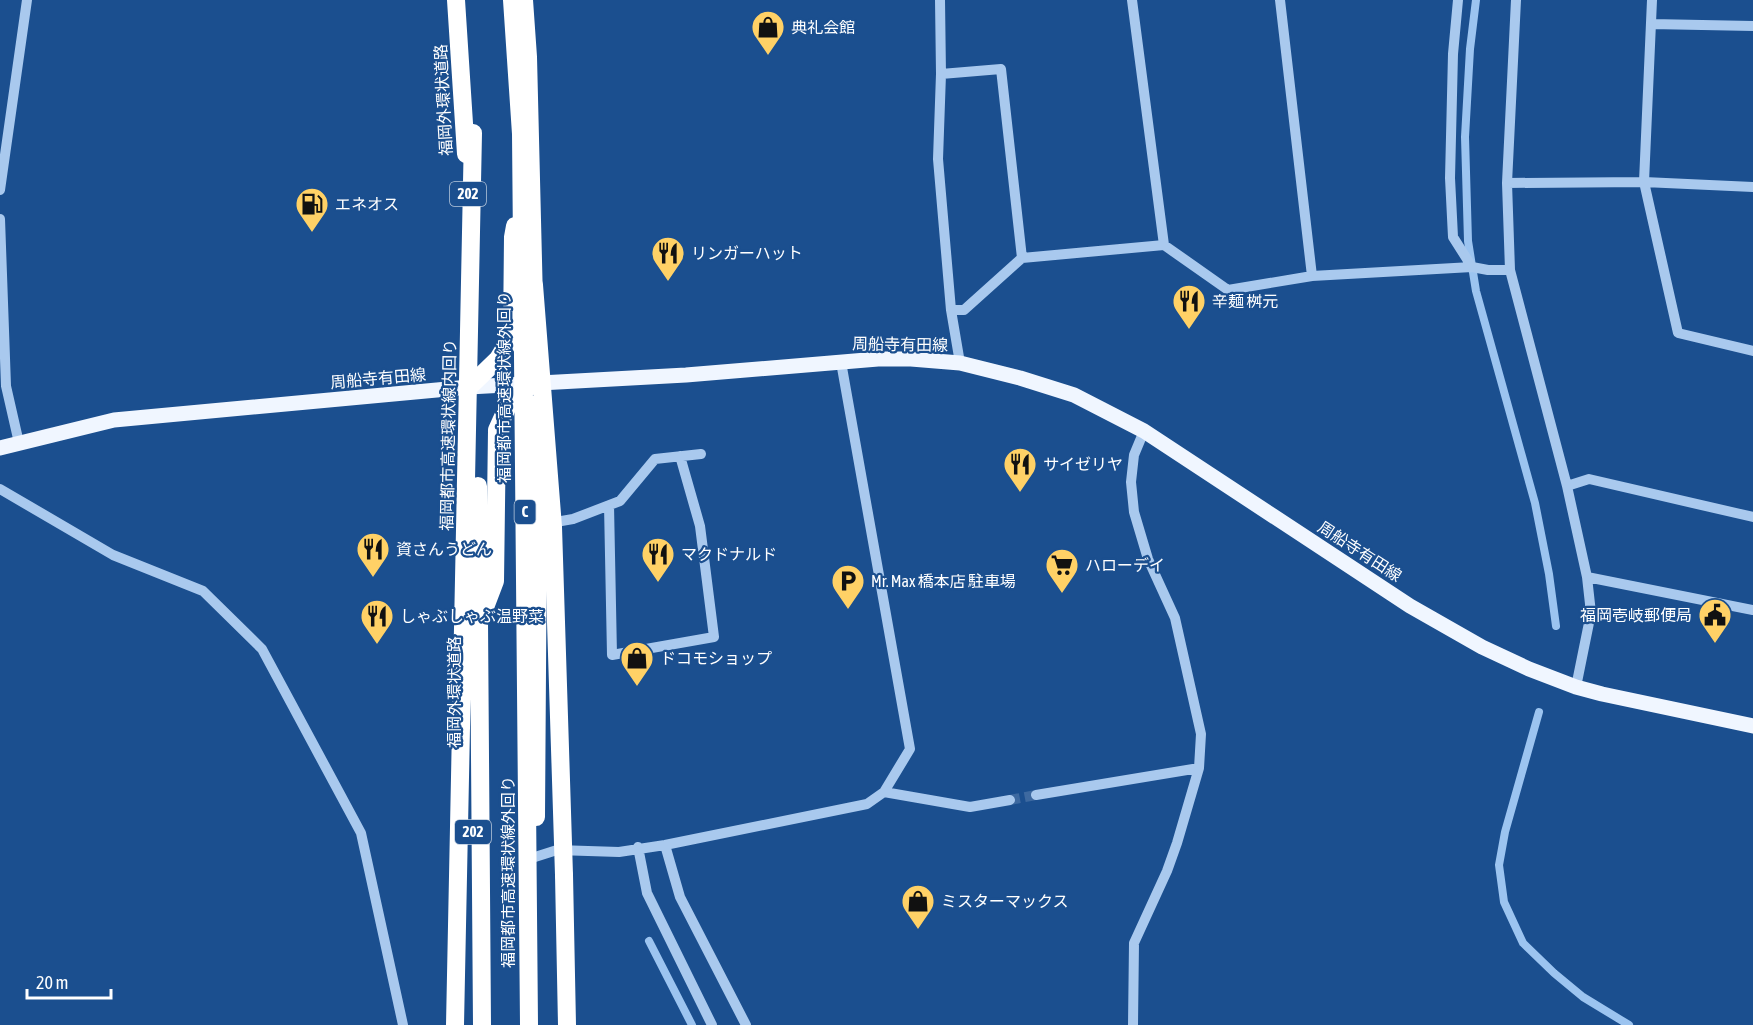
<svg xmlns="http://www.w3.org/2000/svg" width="1753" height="1025" font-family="'Asap Condensed','Noto Sans JP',sans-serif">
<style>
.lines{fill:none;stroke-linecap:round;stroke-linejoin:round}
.stream{stroke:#9cc4f0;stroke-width:8}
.minor-tunnel{stroke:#3d69a0;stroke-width:10;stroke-dasharray:10 5;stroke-linecap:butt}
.minor{stroke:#a9c9ee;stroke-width:10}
.major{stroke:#f0f6ff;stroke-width:15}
.highway{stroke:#fff;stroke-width:18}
.highway-bridge{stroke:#fff;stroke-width:18}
.labels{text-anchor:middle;stroke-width:4.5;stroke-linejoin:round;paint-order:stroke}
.shield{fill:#1b4f8f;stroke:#bbcadd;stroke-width:1.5}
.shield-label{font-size:15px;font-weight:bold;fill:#fff}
.poi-label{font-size:16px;fill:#fff;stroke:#1b4f8f;text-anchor:start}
.street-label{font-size:16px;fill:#fff;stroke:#1b4f8f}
</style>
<rect width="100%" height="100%" fill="#1b4f8f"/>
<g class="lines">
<path class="stream" d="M 1476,0 L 1470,49 L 1465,137 L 1468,241 L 1476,291 L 1535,503 L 1549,574 L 1556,626
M 1539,712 L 1505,832 L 1499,865 L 1504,902 L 1523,943 L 1554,973 L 1583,997 L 1629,1025
M 649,941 L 692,1025"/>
<path class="minor-tunnel" d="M 1010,800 L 1036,795"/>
<path class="minor" d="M 940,0 L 941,74 L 938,159 L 951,310 L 960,363
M 1132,0 L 1164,245
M 1280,0 L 1312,276
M 1458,0 L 1453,54 L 1450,178 L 1453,237 L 1472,267
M 1516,0 L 1507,183 L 1510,270 L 1567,486 L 1587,577 L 1591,613 L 1576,687
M 1652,0 L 1644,182 L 1678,333 L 1753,351
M 1651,24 L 1753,26
M 941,74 L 1001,69 L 1022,258
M 1507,183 L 1644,182 L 1753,187
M 0,190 L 27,0
M 0,219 L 6,386 L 19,443
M 951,310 L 964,310 L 1022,258 L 1164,245 L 1228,290 L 1312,276 L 1472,267 L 1488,270 L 1510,270
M 1567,486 L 1589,479 L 1753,517
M 0,489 L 113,555 L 203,591 L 262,649 L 361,833 L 403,1025
M 609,505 L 612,655 L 714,637 L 700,526 L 680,456
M 550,523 L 573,519 L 620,501 L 655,459 L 701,454
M 1587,577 L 1753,610
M 884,792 L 970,807 L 1010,800
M 1036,795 L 1199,768
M 665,845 L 680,897 L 746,1025
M 638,847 L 647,893 L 712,1025
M 535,857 L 557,850 L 619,852 L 665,845 L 867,804 L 884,792 L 910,749 L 841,362
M 1133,1025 L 1134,943 L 1167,871 L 1177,843 L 1199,768 L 1201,734 L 1175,618 L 1148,559 L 1134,512 L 1131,482 L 1134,455 L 1144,431"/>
<path class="major" d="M 0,448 L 114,420 L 469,387 L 686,375 L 878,359 L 911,359 L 960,363 L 1020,378 L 1074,395 L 1144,431 L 1410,606 L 1482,647 L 1529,669 L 1576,687 L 1602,694 L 1753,726"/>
<path class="highway" d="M 456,0 L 466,154
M 524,0 L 528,57 L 534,301
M 469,387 L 498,359 L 512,336 L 513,237 L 515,226
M 479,623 L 495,581 L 497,430 L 511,399 L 534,384
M 536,817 L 538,525 L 536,404
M 564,875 L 567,1025"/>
<path class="highway-bridge" d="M 512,0 L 521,134 L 529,1025
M 534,285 L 553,527 L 564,875
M 478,486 L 482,1025
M 455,1025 L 473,133"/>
</g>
<defs>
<symbol id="shop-pin" viewBox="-11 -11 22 30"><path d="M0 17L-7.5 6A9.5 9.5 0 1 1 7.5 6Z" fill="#ffd166" stroke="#1b4f8f"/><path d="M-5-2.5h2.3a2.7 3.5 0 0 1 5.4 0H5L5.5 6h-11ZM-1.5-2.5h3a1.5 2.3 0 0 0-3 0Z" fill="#111"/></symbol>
<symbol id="fuel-pin" viewBox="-11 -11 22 30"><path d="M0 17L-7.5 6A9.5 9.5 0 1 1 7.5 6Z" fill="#ffd166" stroke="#1b4f8f"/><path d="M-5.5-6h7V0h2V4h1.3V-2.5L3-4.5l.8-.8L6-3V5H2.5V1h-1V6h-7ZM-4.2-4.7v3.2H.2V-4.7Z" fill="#111"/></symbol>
<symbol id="restaurant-pin" viewBox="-11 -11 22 30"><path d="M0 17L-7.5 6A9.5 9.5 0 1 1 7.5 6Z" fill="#ffd166" stroke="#1b4f8f"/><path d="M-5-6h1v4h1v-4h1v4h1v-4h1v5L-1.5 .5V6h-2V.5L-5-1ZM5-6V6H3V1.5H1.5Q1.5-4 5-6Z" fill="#111"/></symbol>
<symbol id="supermarket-pin" viewBox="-11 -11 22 30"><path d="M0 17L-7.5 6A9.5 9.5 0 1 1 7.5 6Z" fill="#ffd166" stroke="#1b4f8f"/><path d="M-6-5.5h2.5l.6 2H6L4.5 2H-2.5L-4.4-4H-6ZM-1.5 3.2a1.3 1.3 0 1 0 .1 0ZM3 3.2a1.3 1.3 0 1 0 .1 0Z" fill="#111"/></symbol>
<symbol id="parking-pin" viewBox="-11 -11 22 30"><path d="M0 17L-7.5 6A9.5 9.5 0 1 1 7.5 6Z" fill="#ffd166" stroke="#1b4f8f"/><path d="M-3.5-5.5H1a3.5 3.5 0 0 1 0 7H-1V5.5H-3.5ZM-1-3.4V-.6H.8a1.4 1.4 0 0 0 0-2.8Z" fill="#111"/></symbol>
<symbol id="civic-pin" viewBox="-11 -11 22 30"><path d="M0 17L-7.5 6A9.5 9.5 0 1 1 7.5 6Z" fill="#ffd166" stroke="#1b4f8f"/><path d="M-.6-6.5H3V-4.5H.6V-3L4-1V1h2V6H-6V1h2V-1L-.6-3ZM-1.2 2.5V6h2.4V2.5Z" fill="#111"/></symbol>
</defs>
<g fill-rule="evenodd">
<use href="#shop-pin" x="749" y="8" width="38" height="52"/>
<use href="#fuel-pin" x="293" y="185" width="38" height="52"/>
<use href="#restaurant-pin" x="649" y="234" width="38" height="52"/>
<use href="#restaurant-pin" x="1170" y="282" width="38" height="52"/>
<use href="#restaurant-pin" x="1001" y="445" width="38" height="52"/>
<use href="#restaurant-pin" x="354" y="530" width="38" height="52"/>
<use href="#restaurant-pin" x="639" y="535" width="38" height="52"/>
<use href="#supermarket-pin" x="1043" y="546" width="38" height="52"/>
<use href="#parking-pin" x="829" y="562" width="38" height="52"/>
<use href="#civic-pin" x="1696" y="596" width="38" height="52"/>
<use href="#restaurant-pin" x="358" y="597" width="38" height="52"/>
<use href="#shop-pin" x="618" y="639" width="38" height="52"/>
<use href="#shop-pin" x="899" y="882" width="38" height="52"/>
</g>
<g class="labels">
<g class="shield">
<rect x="450" y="182" width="36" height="24" rx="4.5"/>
<rect x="514.5" y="500" width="21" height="24" rx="4.5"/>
<rect x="455" y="820" width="36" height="24" rx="4.5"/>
</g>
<g class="shield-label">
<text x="468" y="199">202</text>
<text x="525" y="517">C</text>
<text x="473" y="837">202</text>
</g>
<g class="poi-label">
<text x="791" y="33">典礼会館</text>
<text x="335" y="210">エネオス</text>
<text x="691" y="259">リンガーハット</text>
<text x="1212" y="307">辛麺 桝元</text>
<text x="1043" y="470">サイゼリヤ</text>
<text x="396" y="555">資さんうどん</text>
<text x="681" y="560">マクドナルド</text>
<text x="1085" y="571">ハローデイ</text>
<text x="871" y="587">Mr. Max 橋本店 駐車場</text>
<text x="1692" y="621" text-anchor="end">福岡壱岐郵便局</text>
<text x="400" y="622">しゃぶしゃぶ温野菜</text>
<text x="660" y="664">ドコモショップ</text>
<text x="941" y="907">ミスターマックス</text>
</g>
<g class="street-label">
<text transform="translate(443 100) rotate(-93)" y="6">福岡外環状道路</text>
<text transform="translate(900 344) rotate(1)" y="6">周船寺有田線</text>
<text transform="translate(378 378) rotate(-5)" y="6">周船寺有田線</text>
<text transform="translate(504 387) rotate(-90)" y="6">福岡都市高速環状線外回り</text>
<text transform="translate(448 435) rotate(-89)" y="6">福岡都市高速環状線内回り</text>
<text transform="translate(1360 551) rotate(33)" y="6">周船寺有田線</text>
<text transform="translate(454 692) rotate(-90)" y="6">福岡外環状道路</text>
<text transform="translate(508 872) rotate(-90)" y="6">福岡都市高速環状線外回り</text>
</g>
</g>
<path d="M27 989v9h84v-9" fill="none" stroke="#ffffff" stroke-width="3"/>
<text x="36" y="989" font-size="18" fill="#ffffff" stroke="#1b4f8f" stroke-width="4.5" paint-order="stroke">20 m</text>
</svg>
